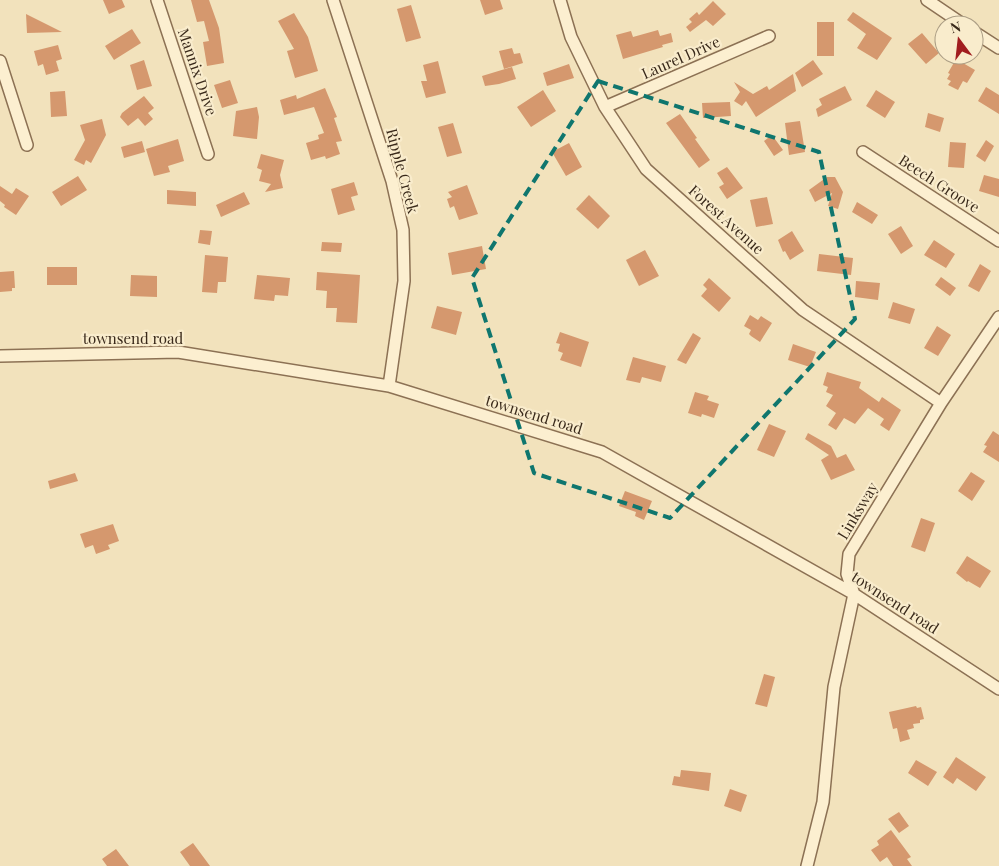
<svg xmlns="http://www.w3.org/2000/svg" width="999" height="866" font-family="'Playfair Display',serif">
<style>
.building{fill:#d5986e}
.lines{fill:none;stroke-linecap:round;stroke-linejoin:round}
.minor-casing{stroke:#8c7154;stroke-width:14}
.minor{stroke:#fcefd0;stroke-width:11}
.marked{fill:none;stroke:#0f766e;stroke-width:4;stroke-dasharray:10 6;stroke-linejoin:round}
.labels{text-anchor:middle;stroke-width:4.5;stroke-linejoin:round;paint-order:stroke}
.street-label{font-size:15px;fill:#39291a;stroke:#f9eccc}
</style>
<rect width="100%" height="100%" fill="#f2e2bc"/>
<path class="building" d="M 103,0 L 122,0 L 125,7 L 109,14 Z
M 191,0 L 209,0 L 219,28 L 224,63 L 207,66 L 203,42 L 209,41 L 204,21 L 197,22 Z
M 480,0 L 500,0 L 503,9 L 485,15 Z
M 713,1 L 726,14 L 713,26 L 706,20 L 690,32 L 686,27 L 692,22 L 689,19 L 697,12 L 699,15 Z
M 411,5 L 421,38 L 406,42 L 397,9 Z
M 853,12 L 892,38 L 877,60 L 857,48 L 866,34 L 847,20 Z
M 294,13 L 308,37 L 318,71 L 295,78 L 287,51 L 294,49 L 278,21 Z
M 26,14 L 62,32 L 27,33 Z
M 817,22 L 834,22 L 834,56 L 817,56 Z
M 132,29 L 141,43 L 114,60 L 105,46 Z
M 658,30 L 660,36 L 671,33 L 673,42 L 662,45 L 663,47 L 623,59 L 616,35 L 631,31 L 633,37 Z
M 922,33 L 939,53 L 926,64 L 908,44 Z
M 58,45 L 62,59 L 56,61 L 59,71 L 46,75 L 43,64 L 38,66 L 34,51 Z
M 512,48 L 514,54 L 520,53 L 523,63 L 504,69 L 499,51 Z
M 956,59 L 975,70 L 967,83 L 963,81 L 958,90 L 948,85 L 951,81 L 947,79 L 950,74 L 948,73 Z
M 144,60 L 152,86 L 137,90 L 130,65 Z
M 813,60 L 823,74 L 802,87 L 795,73 Z
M 438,61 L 446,93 L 426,98 L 421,81 L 427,81 L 423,65 Z
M 569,64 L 574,78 L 547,86 L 543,73 Z
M 512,67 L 516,79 L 499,84 L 485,86 L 482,76 Z
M 793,74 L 796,91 L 756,117 L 746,101 L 742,106 L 734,101 L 740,92 L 734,82 L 753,94 L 767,86 L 769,90 Z
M 230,80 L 238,103 L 222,108 L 214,85 Z
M 845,86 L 852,100 L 818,117 L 816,109 L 822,105 L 819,99 Z
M 986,87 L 999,95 L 999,114 L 978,101 Z
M 325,88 L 337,117 L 334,118 L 342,141 L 336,142 L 340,154 L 326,159 L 325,156 L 311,160 L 306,143 L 319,139 L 318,135 L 324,133 L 314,107 L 284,115 L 280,100 L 296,95 L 297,99 Z
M 543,90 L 556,111 L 531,127 L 517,107 Z
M 876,90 L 895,102 L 885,118 L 866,106 Z
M 65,91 L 67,116 L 51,117 L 50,92 Z
M 144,96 L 154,108 L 148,113 L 153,119 L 145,126 L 138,118 L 128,126 L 120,117 L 122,113 Z
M 730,102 L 731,116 L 703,118 L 702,103 Z
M 257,107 L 259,117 L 257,139 L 233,136 L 236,111 Z
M 928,113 L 944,118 L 940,132 L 925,127 Z
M 680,114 L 697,138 L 695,139 L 710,160 L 699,168 L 666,123 Z
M 102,119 L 106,135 L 91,163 L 86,160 L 84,165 L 74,160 L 85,140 L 80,125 Z
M 800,121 L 805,152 L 789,155 L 785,123 Z
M 453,123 L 462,153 L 447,157 L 438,127 Z
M 772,135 L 783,150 L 774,156 L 764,141 Z
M 178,139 L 184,161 L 168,166 L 170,172 L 154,176 L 146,149 Z
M 986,140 L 994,146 L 985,162 L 976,156 Z
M 142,141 L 145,152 L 124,158 L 121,147 Z
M 950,142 L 966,143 L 964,168 L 948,167 Z
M 569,143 L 582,167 L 566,176 L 552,152 Z
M 261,154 L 284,160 L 280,175 L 283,188 L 265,192 L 271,184 L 259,181 L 262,170 L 257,168 Z
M 727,167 L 743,188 L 727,199 L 719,187 L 724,184 L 717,173 Z
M 984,175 L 999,179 L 999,197 L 979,191 Z
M 78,176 L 87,190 L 61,206 L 52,192 Z
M 827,177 L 835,177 L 843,192 L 838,209 L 828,206 L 832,193 L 815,202 L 809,190 Z
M 354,182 L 358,195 L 351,197 L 355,210 L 338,215 L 331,189 Z
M 467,185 L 478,214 L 459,220 L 454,206 L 450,208 L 447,199 L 452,197 L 448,192 Z
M 0,186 L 12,194 L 16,188 L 29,196 L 16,215 L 4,207 L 5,205 L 0,201 Z
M 167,190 L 196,192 L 196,206 L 167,204 Z
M 244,192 L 250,204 L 221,217 L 216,205 Z
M 589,195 L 610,216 L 598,229 L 576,209 Z
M 767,197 L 773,224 L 756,227 L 750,200 Z
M 857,202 L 878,215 L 872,224 L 852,212 Z
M 901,226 L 913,246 L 901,254 L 888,234 Z
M 200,230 L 212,231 L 210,245 L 198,243 Z
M 792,231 L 804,251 L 790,260 L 785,251 L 783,252 L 778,240 Z
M 934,240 L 955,254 L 946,268 L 924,255 Z
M 322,242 L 342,243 L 341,252 L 321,251 Z
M 482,246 L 486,269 L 452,275 L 448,253 Z
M 645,250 L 659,276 L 639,286 L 626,260 Z
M 819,254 L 853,258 L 851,275 L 817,271 Z
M 205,255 L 228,257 L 226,282 L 218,282 L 217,293 L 202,292 Z
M 980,264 L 991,271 L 979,292 L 968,286 Z
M 47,267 L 77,267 L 77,285 L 47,285 Z
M 14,271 L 15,288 L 12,288 L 12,291 L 0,292 L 0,272 Z
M 317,272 L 360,275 L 357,323 L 336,322 L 337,308 L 326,308 L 327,291 L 316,290 Z
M 131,275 L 157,276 L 157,297 L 130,296 Z
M 257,275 L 290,278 L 288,296 L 275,295 L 274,301 L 254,299 Z
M 941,277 L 956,288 L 950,296 L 935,285 Z
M 709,278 L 731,298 L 719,312 L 701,296 L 707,289 L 703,285 Z
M 856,281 L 880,283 L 878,300 L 855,297 Z
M 893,302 L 915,309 L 910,324 L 888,318 Z
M 437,306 L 462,312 L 456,335 L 431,328 Z
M 750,315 L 758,320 L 761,316 L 772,323 L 760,342 L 751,336 L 749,334 L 751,330 L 744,326 Z
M 937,326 L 951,335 L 938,356 L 924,348 Z
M 560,332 L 589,342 L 581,367 L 560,360 L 563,353 L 558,351 L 560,344 L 556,343 Z
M 693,333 L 701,338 L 686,364 L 677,360 Z
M 793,344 L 816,352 L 810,367 L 788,360 Z
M 633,357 L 666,366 L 661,382 L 642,377 L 640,383 L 626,380 Z
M 827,372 L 861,382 L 859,388 L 879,402 L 882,397 L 901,410 L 889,431 L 880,425 L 884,419 L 868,408 L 855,424 L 844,418 L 836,430 L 828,425 L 836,413 L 826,406 L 833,395 L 826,392 L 828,387 L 823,385 Z
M 695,392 L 709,396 L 707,400 L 719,404 L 714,418 L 702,414 L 701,417 L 688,413 Z
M 769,424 L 786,431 L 774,457 L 757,450 Z
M 993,431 L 999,435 L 999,462 L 983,452 L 987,446 L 984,445 Z
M 808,433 L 831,446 L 837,458 L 846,454 L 855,470 L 831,480 L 821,460 L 829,455 L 805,439 Z
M 971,472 L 985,481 L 972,501 L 958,491 Z
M 75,473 L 78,481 L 50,489 L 48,481 Z
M 625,491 L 652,501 L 644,520 L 635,516 L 636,512 L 619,506 Z
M 921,518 L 935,523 L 925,552 L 911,547 Z
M 113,524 L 119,541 L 108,545 L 110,549 L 96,554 L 93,545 L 85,548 L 80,534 Z
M 967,556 L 991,571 L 980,588 L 968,581 L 967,582 L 956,573 Z
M 764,674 L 775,677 L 767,707 L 755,704 Z
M 916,706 L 917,708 L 921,707 L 924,719 L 920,720 L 920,723 L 913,724 L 914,728 L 907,730 L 910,739 L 900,742 L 897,728 L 893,729 L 889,712 Z
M 956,757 L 986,777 L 976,791 L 957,778 L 953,784 L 943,777 Z
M 916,760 L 937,772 L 928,786 L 908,773 Z
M 681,770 L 711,773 L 709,791 L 672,785 L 674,776 L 680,777 Z
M 730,789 L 747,795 L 741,812 L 724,806 Z
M 899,812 L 909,826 L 899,833 L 888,819 Z
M 891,830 L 911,857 L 907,859 L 912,866 L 893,866 L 887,857 L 880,862 L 871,850 L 879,845 L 877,841 Z
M 193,843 L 210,866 L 190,866 L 180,852 Z
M 116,849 L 129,866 L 107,866 L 102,859 Z"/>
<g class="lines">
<defs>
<path id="minor" d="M 157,0 L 208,154
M 333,0 L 392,181 L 403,230 L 404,281 L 389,386
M 560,0 L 571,37 L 605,107 L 646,169 L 803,310 L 941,403
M 927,0 L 964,25
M 974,32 L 999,48
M 0,61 L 27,145
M 605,107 L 769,36
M 863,152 L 999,241
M 0,356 L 178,352 L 389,386 L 602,452 L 854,594 L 999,689
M 807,866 L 823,802 L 834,687 L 854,594 L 847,574 L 849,554 L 941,403 L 999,317"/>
</defs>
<use href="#minor" class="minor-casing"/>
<use href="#minor" class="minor"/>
</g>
<path class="marked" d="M 598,81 L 819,152 L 855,319 L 670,518 L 534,473 L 472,278 Z"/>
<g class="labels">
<g class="street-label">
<text transform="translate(681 58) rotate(-24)" y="5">Laurel Drive</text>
<text transform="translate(197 72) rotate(71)" y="5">Mannix Drive</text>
<text transform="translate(402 171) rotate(75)" y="5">Ripple Creek</text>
<text transform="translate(939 184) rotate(33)" y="5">Beech Groove</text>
<text transform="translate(726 220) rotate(42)" y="5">Forest Avenue</text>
<text x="133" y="344">townsend road</text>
<text transform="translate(534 415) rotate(17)" y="5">townsend road</text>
<text transform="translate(858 511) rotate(-59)" y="5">Linksway</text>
<text transform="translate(895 603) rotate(33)" y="5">townsend road</text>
</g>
</g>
<g transform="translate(959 40) rotate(345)"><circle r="24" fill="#f9eccc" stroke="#ac9e85"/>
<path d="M0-4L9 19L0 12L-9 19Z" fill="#a11d1f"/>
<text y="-8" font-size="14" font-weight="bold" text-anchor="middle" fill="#39291a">N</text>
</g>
</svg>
